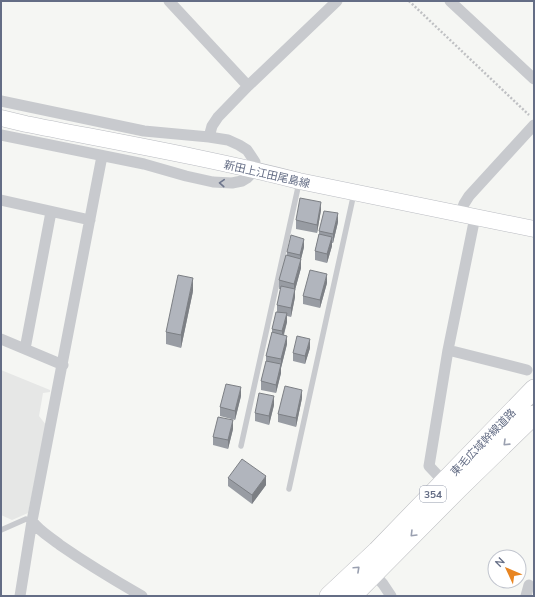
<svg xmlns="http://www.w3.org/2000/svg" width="535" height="597" font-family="Mulish,'Noto Sans JP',sans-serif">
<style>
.built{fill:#e6e7e6}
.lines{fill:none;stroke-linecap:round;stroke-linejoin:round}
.secondary-casing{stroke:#babcc2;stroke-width:17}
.trunk-casing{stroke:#babbbf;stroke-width:20}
.path{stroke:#bfc0c3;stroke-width:2.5;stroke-dasharray:2 2;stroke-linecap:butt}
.service{stroke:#c8cace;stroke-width:5.5}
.minor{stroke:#c8cace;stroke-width:11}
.secondary{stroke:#fff;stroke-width:16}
.trunk{stroke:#fff;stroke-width:19}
.wall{fill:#989ca3}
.shaded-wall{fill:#7c7f84}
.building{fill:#b1b5bd;stroke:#7c7f84}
.oneway{stroke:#6e768c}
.oneway2{stroke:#9aa0b0}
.labels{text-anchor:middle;stroke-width:4;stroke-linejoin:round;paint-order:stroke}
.shield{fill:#fff;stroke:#9299aa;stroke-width:1}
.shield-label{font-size:10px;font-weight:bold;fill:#646d85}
.street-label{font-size:11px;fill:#646d85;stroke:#fff}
</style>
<rect width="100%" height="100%" fill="#f5f6f3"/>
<path class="built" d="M 1,370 L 50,390 L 50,392 L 43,393 L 39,416 L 46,425 L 28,513 L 12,520 L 1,515 Z"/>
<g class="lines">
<defs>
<path id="secondary" d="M 1,118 L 26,124 C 117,142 209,158 299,181 L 534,229"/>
<path id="trunk" d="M 329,596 L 377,551 L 534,389
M 352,596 L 458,489 L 534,415"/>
</defs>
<use href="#secondary" class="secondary-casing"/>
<use href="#trunk" class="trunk-casing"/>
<path class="path" d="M 409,1 L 529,115"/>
<path class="service" d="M 241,446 L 299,183
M 289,489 L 354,193
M 1,530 L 26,519 L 32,521"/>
<path class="minor" d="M 169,1 L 248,86
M 450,1 L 534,79
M 1,101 L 144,131 L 209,137 L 228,140 L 239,145 L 247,150 L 255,162 L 255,170 L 247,178 L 242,181 L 232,183 L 213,182 L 186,176 L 144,164 L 1,135
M 209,137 L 212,126 L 218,117 L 248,86 L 337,1
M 1,200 L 90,220
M 460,214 L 464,204 L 469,196 L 534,125
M 1,339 L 63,365
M 25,349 L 51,212
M 448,350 L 527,370
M 444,482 L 429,466 L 430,460 L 448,350 L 475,217
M 32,521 C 39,531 50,537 60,545 C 86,563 114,580 142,596
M 374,574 L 383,584 L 391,596
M 20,596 L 32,521 L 102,156
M 526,596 L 529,585"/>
<use href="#secondary" class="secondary"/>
<use href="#trunk" class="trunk"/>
</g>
<path class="wall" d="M 321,210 L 317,233 L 296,229 L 296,220 Z
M 338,222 L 333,243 L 332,243 L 332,246 L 327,263 L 315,260 L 315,251 L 319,234 L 319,231 Z
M 304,247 L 301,259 L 301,268 L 295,290 L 295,297 L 291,317 L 287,316 L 287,322 L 284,335 L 287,344 L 281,368 L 281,373 L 276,393 L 261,390 L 261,381 L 266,363 L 266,356 L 272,332 L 272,329 L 277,312 L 277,305 L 281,289 L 279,289 L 279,280 L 287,255 L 287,252 Z
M 327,283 L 320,308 L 303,304 L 303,296 Z
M 193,291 L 181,348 L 166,344 L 166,332 Z
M 310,348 L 305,364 L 293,361 L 293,353 Z
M 241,396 L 235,420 L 220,416 L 220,407 Z
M 302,398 L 296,427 L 278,422 L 278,414 Z
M 274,405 L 269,425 L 255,421 L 255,413 Z
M 233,429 L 228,449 L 213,445 L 213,437 Z
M 228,478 L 266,485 L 252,504 L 228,486 Z"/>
<path class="shaded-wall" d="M 321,202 L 321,210 L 317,233 L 317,225 Z
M 338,213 L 338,222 L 333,243 L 333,234 Z
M 332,237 L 332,246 L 327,263 L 327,254 Z
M 304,239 L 304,247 L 300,263 L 301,259 L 301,268 L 295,290 L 295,297 L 291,317 L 291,308 L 294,293 L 294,284 L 300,264 L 300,255 Z
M 327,274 L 327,283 L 320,308 L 320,300 Z
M 193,278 L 193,291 L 181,348 L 181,335 Z
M 287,313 L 287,322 L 282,340 L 282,331 Z
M 287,336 L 287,344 L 281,368 L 281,359 Z
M 310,339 L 310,348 L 305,364 L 305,356 Z
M 281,364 L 281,373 L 276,393 L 276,385 Z
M 241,387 L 241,396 L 235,420 L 235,411 Z
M 302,390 L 302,398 L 296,427 L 296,418 Z
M 274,396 L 274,405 L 269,425 L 269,416 Z
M 233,420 L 233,429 L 228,449 L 228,440 Z
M 266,476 L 266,485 L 252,504 L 252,495 Z"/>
<path class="building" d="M 300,198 L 321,202 L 317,225 L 296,220 Z
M 324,211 L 338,213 L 333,234 L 319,231 Z
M 319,234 L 332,237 L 327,254 L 315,251 Z
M 291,235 L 304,239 L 300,255 L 287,252 Z
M 286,255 L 301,259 L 294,284 L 279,280 Z
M 310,270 L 327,274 L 320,300 L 303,296 Z
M 178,275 L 193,278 L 181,335 L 166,332 Z
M 281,286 L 295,289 L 291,308 L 277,305 Z
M 276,312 L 287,313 L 282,331 L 272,329 Z
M 272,332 L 287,336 L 281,359 L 266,356 Z
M 297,336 L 310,339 L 305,356 L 293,353 Z
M 266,361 L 281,364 L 276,385 L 261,381 Z
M 226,384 L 241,387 L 235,411 L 220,407 Z
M 285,386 L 302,390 L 296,418 L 278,414 Z
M 259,393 L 274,396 L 269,416 L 255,413 Z
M 218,417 L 233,420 L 228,440 L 213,437 Z
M 242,459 L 266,476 L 252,495 L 228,478 Z"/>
<defs><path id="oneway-chevron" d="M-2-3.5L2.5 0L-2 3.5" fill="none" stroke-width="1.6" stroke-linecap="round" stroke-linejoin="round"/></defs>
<use class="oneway" href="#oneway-chevron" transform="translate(222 183) rotate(-176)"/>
<g class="oneway2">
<use href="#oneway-chevron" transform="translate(506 443) rotate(136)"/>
<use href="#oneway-chevron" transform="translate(413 534) rotate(135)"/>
<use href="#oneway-chevron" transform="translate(357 569) rotate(-43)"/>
</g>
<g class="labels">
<rect class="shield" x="420" y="486" width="26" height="16" rx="3"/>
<g class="shield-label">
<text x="433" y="498">354</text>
</g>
<g class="street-label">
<text transform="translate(267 174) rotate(13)" y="4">新田上江田尾島線</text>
<text transform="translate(483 442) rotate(-46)" y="4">東毛広域幹線道路</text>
</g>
</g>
<rect width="535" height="597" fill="none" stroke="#646d85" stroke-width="4"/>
<g transform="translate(507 569) rotate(314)"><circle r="19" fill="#ffffff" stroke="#c1c5ce"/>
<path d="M0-3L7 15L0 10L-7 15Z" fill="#e88521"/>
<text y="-6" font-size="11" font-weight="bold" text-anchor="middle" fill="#646d85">N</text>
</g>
</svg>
